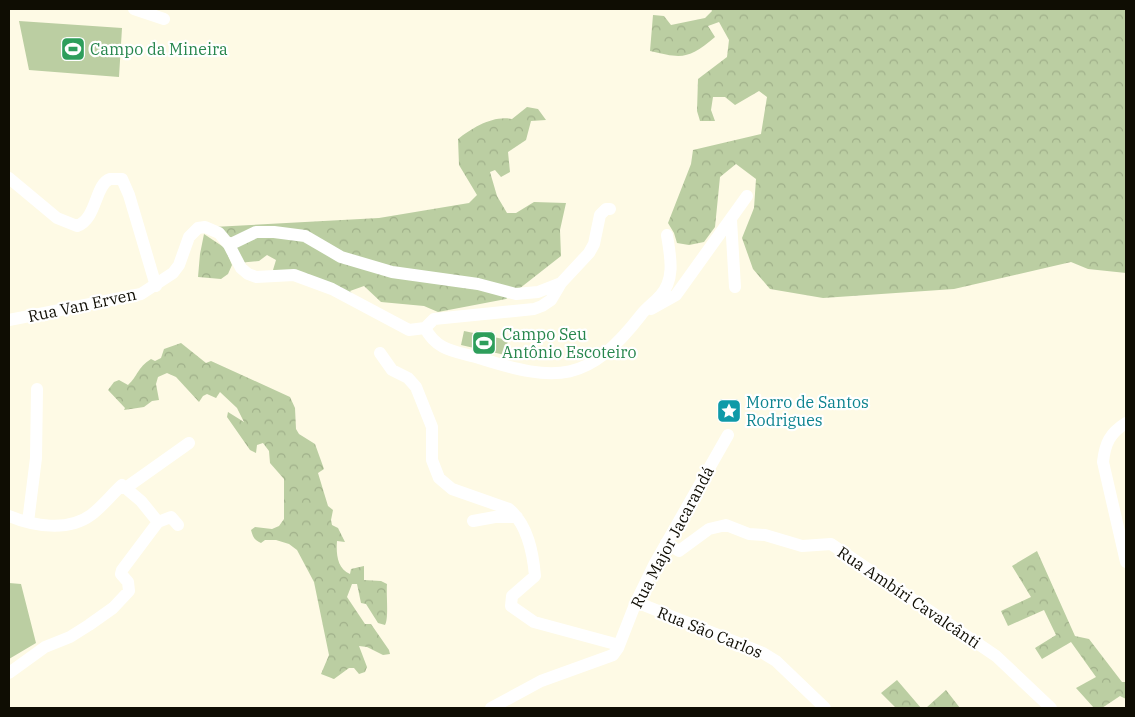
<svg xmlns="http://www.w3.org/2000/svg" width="1135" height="717" font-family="'IBM Plex Serif',serif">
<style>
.grass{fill:#bbcea2}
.forest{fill:url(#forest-crowns)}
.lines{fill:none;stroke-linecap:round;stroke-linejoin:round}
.street{stroke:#fff;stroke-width:12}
.labels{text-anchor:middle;stroke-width:4.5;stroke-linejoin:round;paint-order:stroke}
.leisure-label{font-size:16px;fill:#27864d;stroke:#fff;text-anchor:start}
.street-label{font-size:16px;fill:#0f0d03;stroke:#fff}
.culture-label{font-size:16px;fill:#0d838f;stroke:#fff;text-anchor:start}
</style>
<defs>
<pattern id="forest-crowns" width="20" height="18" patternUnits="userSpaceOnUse" patternTransform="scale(1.25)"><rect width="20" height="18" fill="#bbcea2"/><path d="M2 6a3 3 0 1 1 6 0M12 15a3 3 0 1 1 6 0" fill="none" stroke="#a0b08a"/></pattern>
</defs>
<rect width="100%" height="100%" fill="#fefae5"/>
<path class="grass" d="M 19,21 L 122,28 L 119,77 L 29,70 Z
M 464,331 L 508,340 L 505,355 L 461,345 Z
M 9,583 L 21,584 L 36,643 L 9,659 Z"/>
<path class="forest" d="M 711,9 L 1126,9 L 1126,273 L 1088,269 L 1071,262 L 954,289 L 823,298 L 770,289 L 753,269 L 742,238 L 754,208 L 756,179 L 736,164 L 720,177 L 715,227 L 704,242 L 689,245 L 677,243 L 674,233 L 668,223 L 691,164 L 693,150 L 761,134 L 767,97 L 759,91 L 735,105 L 725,97 L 713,97 L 711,110 L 715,121 L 700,121 L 697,111 L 698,79 L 727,57 L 729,40 L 719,22 L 708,26 L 715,37 C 689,59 683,59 650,51 L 653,15 L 664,16 L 671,25 L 705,18 L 712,11 Z
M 527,107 L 538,109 L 546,120 L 531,121 L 526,140 L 508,152 L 510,172 L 501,177 L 495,170 L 490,172 L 497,196 L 507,213 L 516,213 L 534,202 L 566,203 L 560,230 L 561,256 L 506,299 L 438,312 L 424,306 L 381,302 L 364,286 L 350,291 L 357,300 L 273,270 L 276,260 L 267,255 L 259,261 L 238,263 L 213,227 L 379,218 L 469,203 L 477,195 L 459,165 L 458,139 C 472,128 493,115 512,119 Z
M 204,234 L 225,248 L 232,265 L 228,274 L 221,279 L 198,277 L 200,254 Z
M 181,343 L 206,363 L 211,361 L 290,397 L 295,408 L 296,429 L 299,434 L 315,444 L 324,469 L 318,473 L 328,506 L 333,510 L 331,520 L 332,525 L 338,528 L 345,542 L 337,541 C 336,553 337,569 350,574 L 351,569 L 364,566 L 364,580 L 381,581 L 387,584 C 386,595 389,618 385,625 L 378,623 L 366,604 L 361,603 L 357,584 L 352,584 L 347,597 L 365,624 L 371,624 L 389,650 L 390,654 L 383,655 L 367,647 L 359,646 L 367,667 L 365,672 L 359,674 L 354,668 L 349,668 L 334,679 L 321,674 L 329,655 L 314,582 L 297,550 L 289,544 L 276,540 L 265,540 L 261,543 C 254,540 253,537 251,530 L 255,527 L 272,529 L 279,526 L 284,519 L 284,479 L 270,463 L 269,451 L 263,443 L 257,445 L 256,453 L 250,450 L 227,417 L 228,412 L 244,422 L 237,408 L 220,392 L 216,398 L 207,394 L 203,396 L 199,402 L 176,377 L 167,373 L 158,377 L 156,384 L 159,400 L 152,401 L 144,407 L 124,410 L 125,408 L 108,390 L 114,382 L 119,380 L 128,385 C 138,376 137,368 151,359 L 155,361 L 161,358 L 164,349 Z
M 1037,551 L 1075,636 L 1089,639 L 1122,682 L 1126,682 L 1126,699 L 1120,696 L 1102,708 L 1094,708 L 1076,688 L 1096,677 L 1071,642 L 1042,659 L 1035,648 L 1056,635 L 1044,610 L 1008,626 L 1001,611 L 1031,597 L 1012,566 Z
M 897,680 L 921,708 L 896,708 L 881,693 Z
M 946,690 L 960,708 L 926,708 Z"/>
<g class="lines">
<path class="street" d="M 134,9 L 164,19
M 9,178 L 57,218 L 77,226 C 97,219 95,184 110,179 C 113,179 119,179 122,179 L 129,195 L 156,286
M 731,220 L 735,287
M 229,245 L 256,232 L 274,232 L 305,236 L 341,257 L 392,272 L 478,284 L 516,294 L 538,292 L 561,283
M 651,309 L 676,295 L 747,196
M 9,320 L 141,294 L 173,273 L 179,265 L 189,237 L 198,228 L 205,227 L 219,233 L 229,245 L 241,268 L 248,274 L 256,277 L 294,275 L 332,289 L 409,330 L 425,328 L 434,319 L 534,309 L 542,306 L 551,300 L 561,283 L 589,253 L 594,244 L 600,215 L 606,209 L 610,209
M 425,328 C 437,351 455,351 479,358 C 558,383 588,383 641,315 C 646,308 654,303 660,296 C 676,279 670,255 667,235
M 380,353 L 392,370 L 408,378 L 416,387 L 432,427 L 432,460 L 439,478 L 452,489 L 509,509 C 528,525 533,553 535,576 L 512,596 L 511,606 L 534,622 L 619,645
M 1126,423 C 1110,433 1105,443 1103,462 L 1126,562
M 127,487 L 189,443
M 9,516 C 33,526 68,532 91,515 C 102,507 112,494 122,485 L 141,501 L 158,522 L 122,570 L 121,574 L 128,582 L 129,591 L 113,608 L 89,625 L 70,637 L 45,647 L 9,673
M 473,521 L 495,517 L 517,517
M 28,522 L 36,458 L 37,389
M 158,522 L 171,517 L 178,525
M 666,543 L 679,551 L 709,529 L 726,525 L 749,534 L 765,535 L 802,546 L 831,544 L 996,656 L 1051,708
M 636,602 L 763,653 L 776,661 L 825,708
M 491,708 L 541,681 L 613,655 L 618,648 L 636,602 L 654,565 L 728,435"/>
</g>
<defs>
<symbol id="stadium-square" viewBox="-11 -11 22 22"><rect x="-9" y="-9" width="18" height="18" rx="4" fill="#2e9e5b" stroke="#fff"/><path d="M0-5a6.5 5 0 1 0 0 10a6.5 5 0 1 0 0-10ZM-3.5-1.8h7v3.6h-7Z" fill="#fff"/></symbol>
<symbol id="sight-square" viewBox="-11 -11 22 22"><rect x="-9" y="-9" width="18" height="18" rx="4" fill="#0f9aa8" stroke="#fff"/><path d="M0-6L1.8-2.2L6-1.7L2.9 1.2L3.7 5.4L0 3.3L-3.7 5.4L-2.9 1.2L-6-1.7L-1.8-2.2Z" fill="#fff"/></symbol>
</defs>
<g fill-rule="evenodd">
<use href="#stadium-square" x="59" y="35" width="28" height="28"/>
<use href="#stadium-square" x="470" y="329" width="28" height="28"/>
<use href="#sight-square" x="715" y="397" width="28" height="28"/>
</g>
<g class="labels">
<g class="leisure-label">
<text x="90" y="55">Campo da Mineira</text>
<text x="502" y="340">Campo Seu<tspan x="502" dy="18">Antônio Escoteiro</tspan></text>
</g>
<g class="street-label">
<text transform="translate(82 305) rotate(-12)" y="6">Rua Van Erven</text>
<text transform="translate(672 537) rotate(-62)" y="6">Rua Major Jacarandá</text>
<text transform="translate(909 597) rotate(34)" y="6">Rua Ambíri Cavalcânti</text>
<text transform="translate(710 632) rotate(22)" y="6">Rua São Carlos</text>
</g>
<g class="culture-label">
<text x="746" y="408">Morro de Santos<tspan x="746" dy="18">Rodrigues</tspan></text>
</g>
</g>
<rect width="1135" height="717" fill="none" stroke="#0f0d03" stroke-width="20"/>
</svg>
